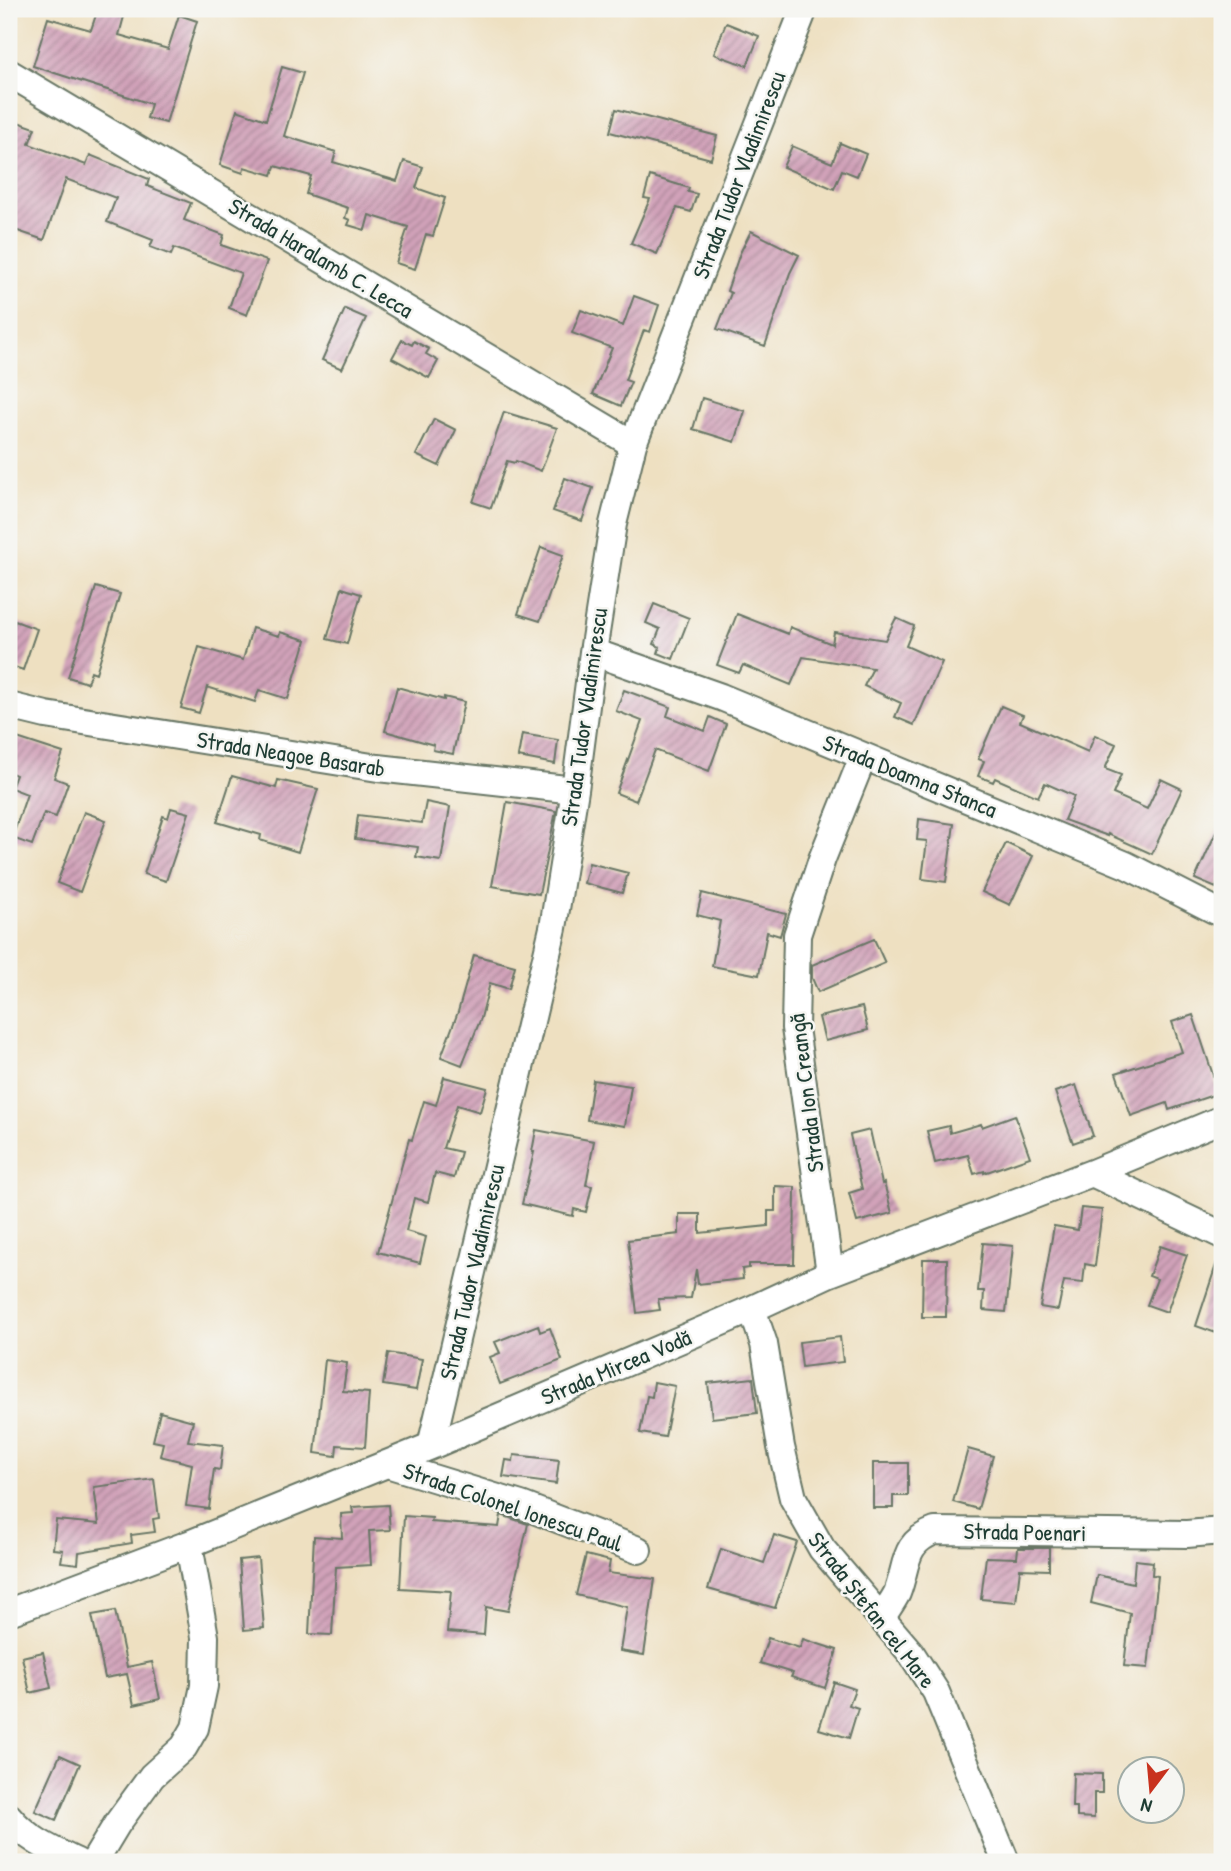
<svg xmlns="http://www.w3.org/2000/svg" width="1231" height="1871" font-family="'Patrick Hand',sans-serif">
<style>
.building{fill:url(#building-hatch)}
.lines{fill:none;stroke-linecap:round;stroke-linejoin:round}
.minor-casing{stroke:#677665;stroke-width:30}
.minor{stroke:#fff;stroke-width:26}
.labels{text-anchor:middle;stroke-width:5;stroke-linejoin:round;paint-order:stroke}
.street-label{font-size:23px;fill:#1f3d34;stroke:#f6f6f2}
</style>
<defs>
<pattern id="building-hatch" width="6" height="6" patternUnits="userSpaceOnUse" patternTransform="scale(1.75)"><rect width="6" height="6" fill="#d1a2b9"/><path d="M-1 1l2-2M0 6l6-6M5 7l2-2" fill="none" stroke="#a98597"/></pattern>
</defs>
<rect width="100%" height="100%" fill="#f6f6f2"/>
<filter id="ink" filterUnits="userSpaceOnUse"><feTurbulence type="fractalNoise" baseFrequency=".0143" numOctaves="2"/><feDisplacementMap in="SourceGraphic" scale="14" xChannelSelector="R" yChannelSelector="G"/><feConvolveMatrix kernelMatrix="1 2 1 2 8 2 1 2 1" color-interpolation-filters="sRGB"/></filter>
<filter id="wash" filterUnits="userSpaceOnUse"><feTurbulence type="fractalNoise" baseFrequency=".00686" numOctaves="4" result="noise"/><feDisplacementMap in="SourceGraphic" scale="28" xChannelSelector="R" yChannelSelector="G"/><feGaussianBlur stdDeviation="1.57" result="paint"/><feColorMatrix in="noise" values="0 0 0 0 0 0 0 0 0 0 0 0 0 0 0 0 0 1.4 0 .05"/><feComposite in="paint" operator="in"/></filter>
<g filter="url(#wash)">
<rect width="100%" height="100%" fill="#eee0c1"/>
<g id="blocks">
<path class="building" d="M 98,9 L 126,9 L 119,35 L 168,49 L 179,15 L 197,21 L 166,123 L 147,118 L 151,104 L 33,66 L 48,18 L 91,30 Z
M 726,23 L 759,36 L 747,66 L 714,54 Z
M 282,67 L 303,73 L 284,136 L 336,152 L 333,162 L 397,181 L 404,161 L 423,167 L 416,188 L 445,198 L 433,236 L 426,234 L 415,269 L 396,263 L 408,227 L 369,215 L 365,230 L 348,225 L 350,220 L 345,218 L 348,208 L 306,194 L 311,176 L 275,166 L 272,175 L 244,167 L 243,173 L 220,165 L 237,110 L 266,120 Z
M 616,109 L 717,136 L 711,159 L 610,132 Z
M 9,119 L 35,128 L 29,144 L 86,165 L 90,155 L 149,179 L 147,186 L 191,203 L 184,220 L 224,235 L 221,245 L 267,261 L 247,315 L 229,308 L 241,273 L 174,248 L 171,255 L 150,247 L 153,240 L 107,222 L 116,198 L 66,179 L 44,240 L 9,228 L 9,215 L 14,199 L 9,197 Z
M 840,143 L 866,154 L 857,176 L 842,170 L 834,189 L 783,167 L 792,146 L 832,163 Z
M 650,176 L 689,188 L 688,192 L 697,194 L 691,212 L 677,208 L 657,254 L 631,243 L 650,199 L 644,198 Z
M 751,231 L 799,255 L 790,273 L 765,346 L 717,329 L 731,293 L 727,291 L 740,253 Z
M 634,296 L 659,305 L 650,332 L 644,330 L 625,380 L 631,382 L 621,406 L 593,394 L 612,348 L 572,333 L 581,310 L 623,326 Z
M 345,309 L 366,318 L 342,369 L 322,360 Z
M 402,340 L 412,345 L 414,341 L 429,349 L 426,354 L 438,361 L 429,378 L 392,358 Z
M 702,398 L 745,411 L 735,442 L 693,429 Z
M 504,412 L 557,428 L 541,471 L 516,461 L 515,463 L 507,461 L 491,508 L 473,502 Z
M 434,419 L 456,430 L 439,466 L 416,455 Z
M 565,478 L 593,488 L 582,521 L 553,511 Z
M 541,547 L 563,555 L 540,621 L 518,614 Z
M 96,587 L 120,594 L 96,673 L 91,671 L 87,683 L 68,677 Z
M 342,588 L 361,594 L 347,644 L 327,639 Z
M 654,604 L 689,618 L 673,659 L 658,653 L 660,647 L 654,644 L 660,629 L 646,623 Z
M 737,614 L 788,634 L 790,627 L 832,644 L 834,632 L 885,640 L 896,618 L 914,626 L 906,646 L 942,662 L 914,725 L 895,717 L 901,703 L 864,686 L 873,668 L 803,657 L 791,685 L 743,665 L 739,673 L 717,665 Z
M 15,621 L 37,629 L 23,670 L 9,665 L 9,622 L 14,624 Z
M 252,628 L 279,636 L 280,632 L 306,640 L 288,699 L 259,690 L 255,702 L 207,687 L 199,713 L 181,708 L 199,647 L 243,660 Z
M 397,687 L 444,700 L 444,697 L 464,702 L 453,754 L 433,750 L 434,745 L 385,731 Z
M 624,690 L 670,707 L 667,716 L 705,731 L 710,717 L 726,724 L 709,771 L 655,750 L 636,801 L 616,793 L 642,721 L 616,711 Z
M 1001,706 L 1023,715 L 1020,722 L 1088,752 L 1095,735 L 1116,744 L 1105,769 L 1121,775 L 1113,794 L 1147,809 L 1161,779 L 1182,789 L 1152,854 L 1108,834 L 1108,836 L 1064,820 L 1074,796 L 1045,783 L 1038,797 L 995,778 L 993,782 L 978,776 L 984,761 L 978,759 Z
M 522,734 L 558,740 L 555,764 L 518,757 Z
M 14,737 L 63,753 L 54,778 L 68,783 L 56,817 L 44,813 L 32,845 L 12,838 L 27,794 L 11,788 L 16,775 L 9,772 L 9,752 Z
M 232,776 L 276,788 L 278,780 L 318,789 L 298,852 L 260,840 L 261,835 L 217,822 Z
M 426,802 L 450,807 L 441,861 L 416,857 L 418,847 L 355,839 L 358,815 L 422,823 Z
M 507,802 L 556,811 L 539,894 L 492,886 Z
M 171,808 L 189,813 L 166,881 L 144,874 L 163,816 L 168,818 Z
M 84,812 L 106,820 L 80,892 L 57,883 Z
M 919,819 L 954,824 L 946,882 L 922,879 L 927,841 L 917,840 Z
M 1222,819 L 1222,875 L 1216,888 L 1195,879 Z
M 1006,843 L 1033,856 L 1010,905 L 982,892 Z
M 589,863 L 628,873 L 622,893 L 584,883 Z
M 702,893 L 786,914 L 780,936 L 767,932 L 759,975 L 712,966 L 720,921 L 697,915 Z
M 874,939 L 885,963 L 818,992 L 812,978 L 812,965 Z
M 474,955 L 515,966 L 509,989 L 490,983 L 481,1018 L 462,1065 L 441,1057 L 458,1012 Z
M 862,1007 L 868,1030 L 825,1041 L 819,1017 Z
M 1193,1015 L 1219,1093 L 1169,1110 L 1167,1103 L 1131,1116 L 1116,1073 L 1182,1052 L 1172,1022 Z
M 444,1077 L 487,1088 L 480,1112 L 457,1105 L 443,1148 L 461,1152 L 454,1178 L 435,1173 L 428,1202 L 414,1198 L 406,1231 L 426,1237 L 420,1263 L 378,1252 L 409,1139 L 412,1140 L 424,1101 L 436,1105 Z
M 593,1080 L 631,1086 L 625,1126 L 587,1120 Z
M 1076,1085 L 1093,1136 L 1073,1143 L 1055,1092 Z
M 1015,1115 L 1030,1157 L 984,1173 L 984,1171 L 974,1174 L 968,1155 L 935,1163 L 927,1131 L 949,1126 L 950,1133 L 981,1124 L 982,1127 Z
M 536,1130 L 594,1141 L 586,1185 L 592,1186 L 586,1212 L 574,1209 L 573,1216 L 522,1204 L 534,1152 L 532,1152 Z
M 870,1130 L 882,1184 L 884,1183 L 892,1213 L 857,1222 L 849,1193 L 862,1189 L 850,1135 Z
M 775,1186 L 795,1187 L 794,1264 L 749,1264 L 749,1268 L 742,1269 L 743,1279 L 698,1284 L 696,1269 L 691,1298 L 658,1299 L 660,1310 L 637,1313 L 628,1240 L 679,1234 L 679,1214 L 700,1214 L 700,1233 L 768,1226 L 768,1211 L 775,1211 Z
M 1081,1208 L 1102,1210 L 1095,1266 L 1085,1264 L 1083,1283 L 1064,1281 L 1058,1310 L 1040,1307 L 1054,1226 L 1078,1230 Z
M 983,1243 L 1013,1246 L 1006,1312 L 983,1310 L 984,1291 L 978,1291 Z
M 1160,1246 L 1187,1255 L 1167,1312 L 1147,1305 L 1157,1279 L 1149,1276 Z
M 1219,1256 L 1222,1257 L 1222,1313 L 1216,1333 L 1196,1326 Z
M 923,1259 L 947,1259 L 946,1317 L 922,1317 Z
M 538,1325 L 540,1332 L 550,1328 L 562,1360 L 500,1384 L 490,1357 L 500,1353 L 495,1342 Z
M 840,1337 L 843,1362 L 802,1367 L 799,1342 Z
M 388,1353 L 422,1359 L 416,1390 L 383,1385 Z
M 325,1360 L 347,1363 L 343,1391 L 369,1393 L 365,1447 L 337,1445 L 336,1456 L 315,1453 Z
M 753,1378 L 757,1413 L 712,1418 L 708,1383 Z
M 654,1382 L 675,1386 L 665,1437 L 640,1433 L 647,1396 L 652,1397 Z
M 160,1412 L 193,1421 L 188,1441 L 223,1445 L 220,1470 L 214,1469 L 209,1509 L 186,1506 L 192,1464 L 160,1456 L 163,1443 L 153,1441 Z
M 968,1449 L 993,1456 L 978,1509 L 953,1502 Z
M 514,1455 L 559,1460 L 556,1484 L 503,1477 L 506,1460 L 513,1461 Z
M 873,1463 L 908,1463 L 908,1496 L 893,1496 L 893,1508 L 873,1508 Z
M 154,1479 L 159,1518 L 153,1519 L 155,1532 L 131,1535 L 132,1543 L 79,1552 L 78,1564 L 61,1562 L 63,1550 L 53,1549 L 56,1520 L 99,1524 L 94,1487 Z
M 388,1505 L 390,1530 L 369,1531 L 371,1565 L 336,1567 L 332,1635 L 309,1634 L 314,1536 L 342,1538 L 341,1514 L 353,1513 L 352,1507 Z
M 501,1515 L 528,1524 L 508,1611 L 486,1607 L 484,1635 L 447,1632 L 451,1591 L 400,1588 L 404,1516 L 432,1518 L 431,1522 L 499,1527 Z
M 774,1535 L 797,1542 L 775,1608 L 708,1589 L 721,1549 L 764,1563 Z
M 1018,1548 L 1049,1548 L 1049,1570 L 1020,1569 L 1016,1602 L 981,1599 L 986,1557 L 1017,1558 Z
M 586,1555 L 610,1561 L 608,1573 L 655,1579 L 644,1655 L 620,1651 L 627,1607 L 576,1595 Z
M 258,1558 L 264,1628 L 244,1630 L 239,1560 Z
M 1135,1560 L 1153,1562 L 1152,1575 L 1158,1576 L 1148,1668 L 1124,1666 L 1130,1613 L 1091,1603 L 1097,1575 L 1133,1583 Z
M 115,1611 L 127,1667 L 152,1662 L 160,1699 L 134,1705 L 127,1674 L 105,1678 L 92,1615 Z
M 768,1638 L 800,1648 L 803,1639 L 837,1650 L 825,1688 L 791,1677 L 793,1673 L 760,1663 Z
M 43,1652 L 51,1688 L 30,1693 L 22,1657 Z
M 834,1682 L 855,1689 L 849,1705 L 858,1708 L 849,1738 L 819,1729 Z
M 60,1755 L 80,1764 L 56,1820 L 35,1811 Z
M 1073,1773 L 1102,1774 L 1102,1793 L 1094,1793 L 1094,1818 L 1077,1817 L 1077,1807 L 1072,1807 Z"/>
</g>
</g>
<g filter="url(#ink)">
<use href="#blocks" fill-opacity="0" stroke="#677665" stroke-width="2"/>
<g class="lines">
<defs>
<path id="minor" d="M 9,73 L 633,444
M 593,652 L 721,697 L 1126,865 L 1222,914
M 9,706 L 46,715 L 378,768 L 575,790
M 1092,1173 L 1222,1235
M 830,1273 L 795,1028 L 797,935 L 822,859 L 863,757
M 752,1309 L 764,1344 L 781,1447 L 793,1498 L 822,1549 L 911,1653 L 936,1692 L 1006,1862
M 431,1446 L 553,928 L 575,790 L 593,652 L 613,524 L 633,444 L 804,9
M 387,1464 L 521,1505 L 638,1550
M 9,1612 L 189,1544 L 431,1446 L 752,1309 L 830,1273 L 1092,1173 L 1222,1119
M 882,1617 C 887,1609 893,1601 897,1593 C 908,1565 902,1543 935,1531 L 1187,1534 L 1222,1531
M 9,1817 C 27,1839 52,1850 77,1862
M 94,1862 L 117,1824 L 152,1776 L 184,1747 L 195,1728 L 204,1686 L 205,1637 L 189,1544"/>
</defs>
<use href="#minor" class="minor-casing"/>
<use href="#minor" class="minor"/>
</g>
</g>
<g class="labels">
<g class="street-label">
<text transform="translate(739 175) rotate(-69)" y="8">Strada Tudor Vladimirescu</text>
<text transform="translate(321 258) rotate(31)" y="8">Strada Haralamb C. Lecca</text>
<text transform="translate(584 717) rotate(-82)" y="8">Strada Tudor Vladimirescu</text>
<text transform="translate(291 754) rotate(9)" y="8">Strada Neagoe Basarab</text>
<text transform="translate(910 776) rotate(22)" y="8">Strada Doamna Stanca</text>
<text transform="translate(806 1093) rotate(-97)" y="8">Strada Ion Creangă</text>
<text transform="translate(472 1272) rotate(-77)" y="8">Strada Tudor Vladimirescu</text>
<text transform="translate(616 1367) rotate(-23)" y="8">Strada Mircea Vodă</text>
<text transform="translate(513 1507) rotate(19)" y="8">Strada Colonel Ionescu Paul</text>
<text transform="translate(1025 1532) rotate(1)" y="8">Strada Poenari</text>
<text transform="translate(872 1610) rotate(52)" y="8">Strada Ștefan cel Mare</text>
</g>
</g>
<rect width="1231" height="1871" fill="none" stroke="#f6f6f2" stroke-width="35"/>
<g transform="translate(1151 1790) rotate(196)"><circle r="33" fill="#f6f6f2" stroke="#a0aca6" stroke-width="2"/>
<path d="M0-5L12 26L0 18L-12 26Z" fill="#c8321e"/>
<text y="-10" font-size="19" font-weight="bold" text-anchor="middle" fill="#1f3d34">N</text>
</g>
</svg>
